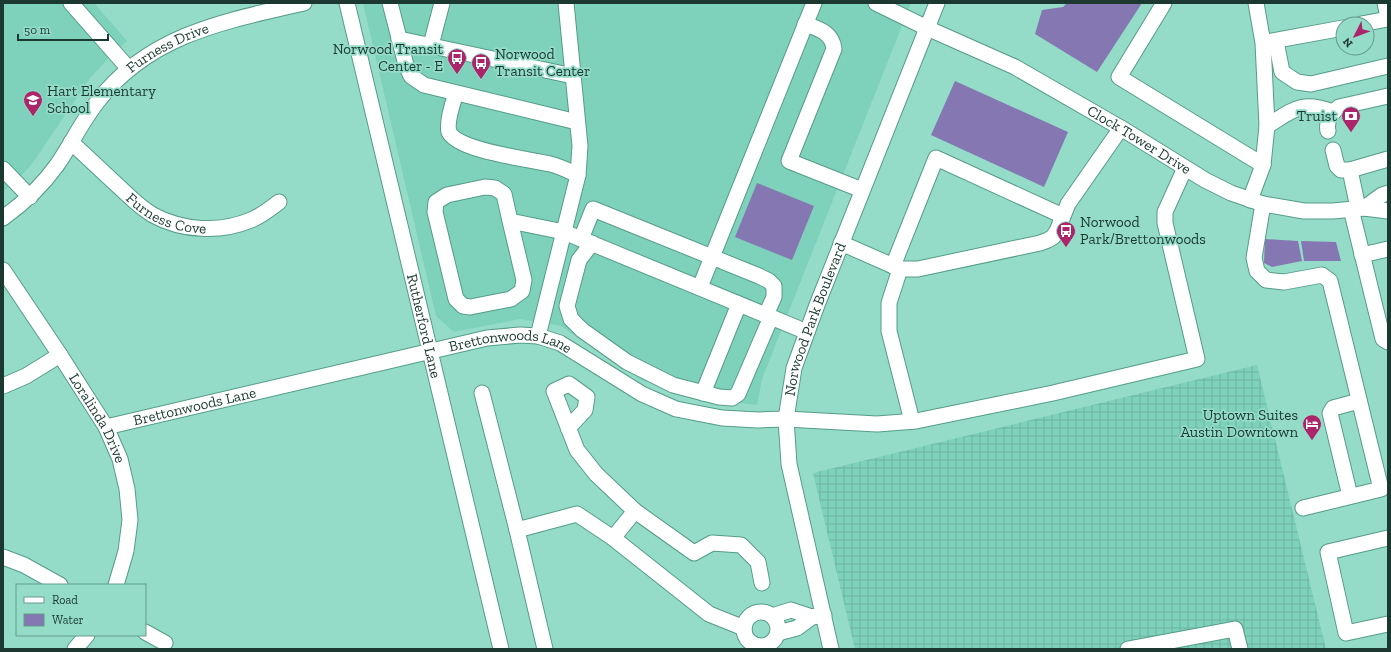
<svg xmlns="http://www.w3.org/2000/svg" width="1391" height="652" font-family="'Zilla Slab',serif">
<style>
.built{fill:#7ed1ba}
.industrial{fill:url(#industrial-grid)}
.water{fill:#8577b2}
.lines{fill:none;stroke-linecap:round;stroke-linejoin:round}
.minor-casing{stroke:#559c89;stroke-width:17}
.minor{stroke:#fff;stroke-width:15}
.labels{text-anchor:middle;stroke-width:3.5;stroke-linejoin:round;paint-order:stroke}
.poi-label{font-size:15px;fill:#1b3931;stroke:#94dcc8;text-anchor:end}
.street-label{font-size:15px;fill:#1b3931;stroke:#94dcc8}
</style>
<defs>
<pattern id="industrial-grid" width="8" height="8" patternUnits="userSpaceOnUse"><rect width="8" height="8" fill="#7ed1ba"/><path d="M0 4h8M4 0v8" fill="none" stroke="#6cb4a0"/></pattern>
</defs>
<rect width="100%" height="100%" fill="#94dcc8"/>
<path class="built" d="M 3,3 L 94,3 L 127,41 L 107,60 L 90,78 L 37,157 L 26,171 L 3,192 Z
M 363,3 L 911,3 L 762,379 L 757,405 L 690,398 L 641,380 L 561,326 L 520,319 L 454,332 L 436,316 Z"/>
<path class="industrial" d="M 1257,365 L 1326,649 L 855,649 L 813,473 Z"/>
<path class="water" d="M 1067,3 L 1142,3 L 1097,72 L 1035,34 L 1042,10 L 1063,7 Z
M 955,81 L 1068,132 L 1044,187 L 931,135 Z
M 757,183 L 814,206 L 792,260 L 735,237 Z
M 1265,239 L 1298,241 L 1302,261 L 1272,267 L 1264,263 Z
M 1301,241 L 1336,242 L 1341,261 L 1304,261 Z"/>
<g class="lines">
<defs>
<g id="minor">
<path d="M 71,3 L 129,69"/>
<path id="s1" d="M 347,3 L 501,649"/>
<path d="M 390,3 L 406,65 L 411,76 L 424,85 L 577,122"/>
<path id="s2" d="M 876,3 L 927,28 L 1015,67 L 1121,128 L 1205,180 L 1231,193 L 1263,204 L 1304,211 L 1333,211 L 1364,208 L 1388,211"/>
<path d="M 1164,3 L 1119,77 L 1263,165"/>
<path d="M 1385,3 L 1388,17"/>
<path d="M 805,24 C 819,29 832,32 834,49 L 789,161 L 862,190"/>
<path d="M 1361,24 L 1388,19"/>
<path d="M 399,39 L 573,76"/>
<path d="M 1276,41 L 1282,72 L 1297,82 L 1311,84 L 1388,66"/>
<path d="M 1267,42 L 1343,28"/>
<path d="M 431,45 L 442,3"/>
<path d="M 456,93 C 453,102 446,123 449,132 C 458,151 529,159 550,164 C 559,166 569,171 578,175"/>
<path d="M 1267,126 C 1293,110 1301,100 1333,112"/>
<path d="M 1328,131 C 1326,122 1331,113 1339,107 L 1388,96"/>
<path id="s3" d="M 71,142 C 86,156 101,170 116,184 C 128,195 139,207 153,215 C 182,231 220,233 251,220 C 261,216 270,209 279,202"/>
<path d="M 1333,150 L 1337,166 L 1341,170 L 1350,170"/>
<path d="M 3,169 L 30,197"/>
<path d="M 1250,200 L 1263,165 L 1267,126 L 1263,43 L 1256,3"/>
<path d="M 1263,204 L 1254,258 L 1257,271 L 1266,280 L 1284,282 L 1322,275 L 1330,281 L 1381,489 L 1303,508"/>
<path d="M 1358,208 L 1350,170 L 1388,159"/>
<path d="M 1364,208 L 1382,195 L 1388,193"/>
<path d="M 1351,209 L 1383,339 L 1388,342"/>
<path id="s4" d="M 3,218 C 24,203 42,186 57,165 C 71,145 82,121 98,101 C 150,34 226,21 304,3"/>
<path d="M 510,221 L 504,194 L 495,188 L 485,187 L 447,195 L 436,202 L 435,212 L 456,299 L 463,306 L 470,307 L 511,299 L 522,291 L 524,280 L 510,221 L 564,232 L 807,332"/>
<path d="M 581,239 L 593,209 L 759,276 L 769,281 L 774,286 L 774,297 L 766,315"/>
<path d="M 592,243 L 579,260 L 567,306 L 571,319 L 582,330 L 627,362 L 673,385 L 719,397 L 732,398 L 738,394 L 771,317"/>
<path d="M 841,243 L 900,269 L 918,269 L 1040,243 L 1048,240 L 1053,237 L 1057,231 L 1068,204 L 1121,128"/>
<path d="M 1362,255 L 1388,249"/>
<path d="M 893,266 L 936,158 L 1063,216"/>
<path d="M 900,269 L 889,303 L 889,331 L 912,421"/>
<path id="s5" d="M 3,270 L 60,355 L 106,427 L 120,459 L 127,489 L 130,520 L 126,551 L 116,585"/>
<path d="M 700,287 L 814,3"/>
<path d="M 538,336 L 578,175 L 580,146 L 566,3"/>
<path d="M 3,386 L 26,376 L 60,355"/>
<path d="M 482,393 L 517,530 L 577,514 L 613,538 L 709,614 L 744,628"/>
<path d="M 703,393 L 739,304"/>
<path id="s6" d="M 106,427 L 487,338 L 520,335 L 538,336 L 560,343 L 642,394 L 676,409 L 722,418 L 758,420 L 786,419 L 877,424 L 916,421 L 1053,393 L 1197,359 L 1165,223 L 1165,212 L 1185,168"/>
<path d="M 568,428 L 585,410 L 587,397 L 569,384 L 554,391 L 577,450 L 596,474 L 635,511"/>
<path d="M 1350,496 L 1330,413 L 1333,408 L 1359,401"/>
<path d="M 517,530 L 545,649"/>
<path d="M 613,538 L 635,511 L 694,553 L 712,543 L 741,545 L 758,562 L 762,583"/>
<path d="M 1388,538 L 1328,552 L 1346,633 L 1388,624"/>
<path d="M 3,557 L 24,565 L 60,585"/>
<circle cx="761" cy="629" r="17"/>
<path d="M 772,616 L 791,610 L 812,617"/>
<path d="M 145,632 L 165,643"/>
<path d="M 778,633 L 797,628 L 812,617 L 824,615"/>
<path d="M 75,649 L 87,635"/>
<path id="s7" d="M 831,649 L 789,464 L 786,419 L 794,368 L 817,305 L 937,3"/>
<path d="M 1128,649 L 1235,629 L 1240,649"/>
</g>
</defs>
<use href="#minor" class="minor-casing"/>
<use href="#minor" class="minor"/>
</g>
<defs>
<symbol id="bus-pin" viewBox="-11 -11 22 30"><path d="M0 17L-7.5 6A9.5 9.5 0 1 1 7.5 6Z" fill="#ac256b" stroke="#94dcc8"/><path d="M-5-6H5V4H4V6H2V4H-2V6H-4V4H-5ZM-3.5-4V0h7V-4ZM-3.5 1.2v1.5H-2V1.2ZM2 1.2v1.5H3.5V1.2Z" fill="#fff"/></symbol>
<symbol id="school-pin" viewBox="-11 -11 22 30"><path d="M0 17L-7.5 6A9.5 9.5 0 1 1 7.5 6Z" fill="#ac256b" stroke="#94dcc8"/><path d="M0-5L7-2L0 1L-7-2ZM-4 1L0 2.5L4 1V4Q0 6-4 4Z" fill="#fff"/></symbol>
<symbol id="bank-pin" viewBox="-11 -11 22 30"><path d="M0 17L-7.5 6A9.5 9.5 0 1 1 7.5 6Z" fill="#ac256b" stroke="#94dcc8"/><path d="M-6-4H6V4H-6ZM0-2.3a2.3 2.3 0 1 0 0 4.6a2.3 2.3 0 1 0 0-4.6Z" fill="#fff"/></symbol>
<symbol id="hotel-pin" viewBox="-11 -11 22 30"><path d="M0 17L-7.5 6A9.5 9.5 0 1 1 7.5 6Z" fill="#ac256b" stroke="#94dcc8"/><path d="M-6-4.5h1.5V1H6V5H4.5V3h-9V5H-6ZM-4 0a1.8 1.8 0 1 1 3.6 0ZM.5 0V-2.5h3Q6-2.5 6 0Z" fill="#fff"/></symbol>
</defs>
<g fill-rule="evenodd">
<use href="#bus-pin" x="446" y="47" width="22" height="30"/>
<use href="#bus-pin" x="470" y="52" width="22" height="30"/>
<use href="#school-pin" x="22" y="89" width="22" height="30"/>
<use href="#bank-pin" x="1340" y="105" width="22" height="30"/>
<use href="#bus-pin" x="1055" y="220" width="22" height="30"/>
<use href="#hotel-pin" x="1301" y="413" width="22" height="30"/>
</g>
<g class="labels">
<g class="poi-label">
<text x="443" y="54">Norwood Transit<tspan x="443" dy="17">Center - E</tspan></text>
<text x="495" y="59" text-anchor="start">Norwood<tspan x="495" dy="17">Transit Center</tspan></text>
<text x="47" y="96" text-anchor="start">Hart Elementary<tspan x="47" dy="17">School</tspan></text>
<text x="1337" y="121">Truist</text>
<text x="1080" y="227" text-anchor="start">Norwood<tspan x="1080" dy="17">Park/Brettonwoods</tspan></text>
<text x="1298" y="420">Uptown Suites<tspan x="1298" dy="17">Austin Downtown</tspan></text>
</g>
<g class="street-label">
<text dy="5" stroke="none"><textPath href="#s4" startOffset="241">Furness Drive</textPath></text>
<text dy="5" stroke="none"><textPath href="#s2" startOffset="297">Clock Tower Drive</textPath></text>
<text dy="5" stroke="none"><textPath href="#s3" startOffset="122">Furness Cove</textPath></text>
<text dy="5" stroke="none"><textPath href="#s7" startOffset="339">Norwood Park Boulevard</textPath></text>
<text dy="5" stroke="none"><textPath href="#s1" startOffset="332">Rutherford Lane</textPath></text>
<text dy="5" stroke="none"><textPath href="#s6" startOffset="415">Brettonwoods Lane</textPath></text>
<text dy="5" stroke="none"><textPath href="#s6" startOffset="91">Brettonwoods Lane</textPath></text>
<text dy="5" stroke="none"><textPath href="#s5" startOffset="176">Loralinda Drive</textPath></text>
</g>
</g>
<rect width="1391" height="652" fill="none" stroke="#1b3931" stroke-width="8"/>
<rect x="16" y="584" width="130" height="52" fill="#94dcc8" stroke="#649b8c"/>
<rect x="24" y="597" width="20" height="6" fill="#ffffff" stroke="#649b8c"/>
<text x="52" y="604" font-size="12" fill="#1b3931">Road</text>
<rect x="24" y="614" width="20" height="12" fill="#8577b2" stroke="#649b8c"/>
<text x="52" y="624" font-size="12" fill="#1b3931">Water</text>
<g transform="translate(1355 36) rotate(228)"><circle r="19" fill="#94dcc8" stroke="#649b8c"/>
<path d="M0-3L7 15L0 10L-7 15Z" fill="#ac256b"/>
<text y="-6" font-size="11" font-weight="bold" text-anchor="middle" fill="#1b3931">N</text>
</g>
<path d="M18 34v6h90v-6" fill="none" stroke="#1b3931" stroke-width="2"/>
<text x="24" y="34" font-size="12" fill="#1b3931" stroke="#94dcc8" stroke-width="3" paint-order="stroke">50 m</text>
</svg>
